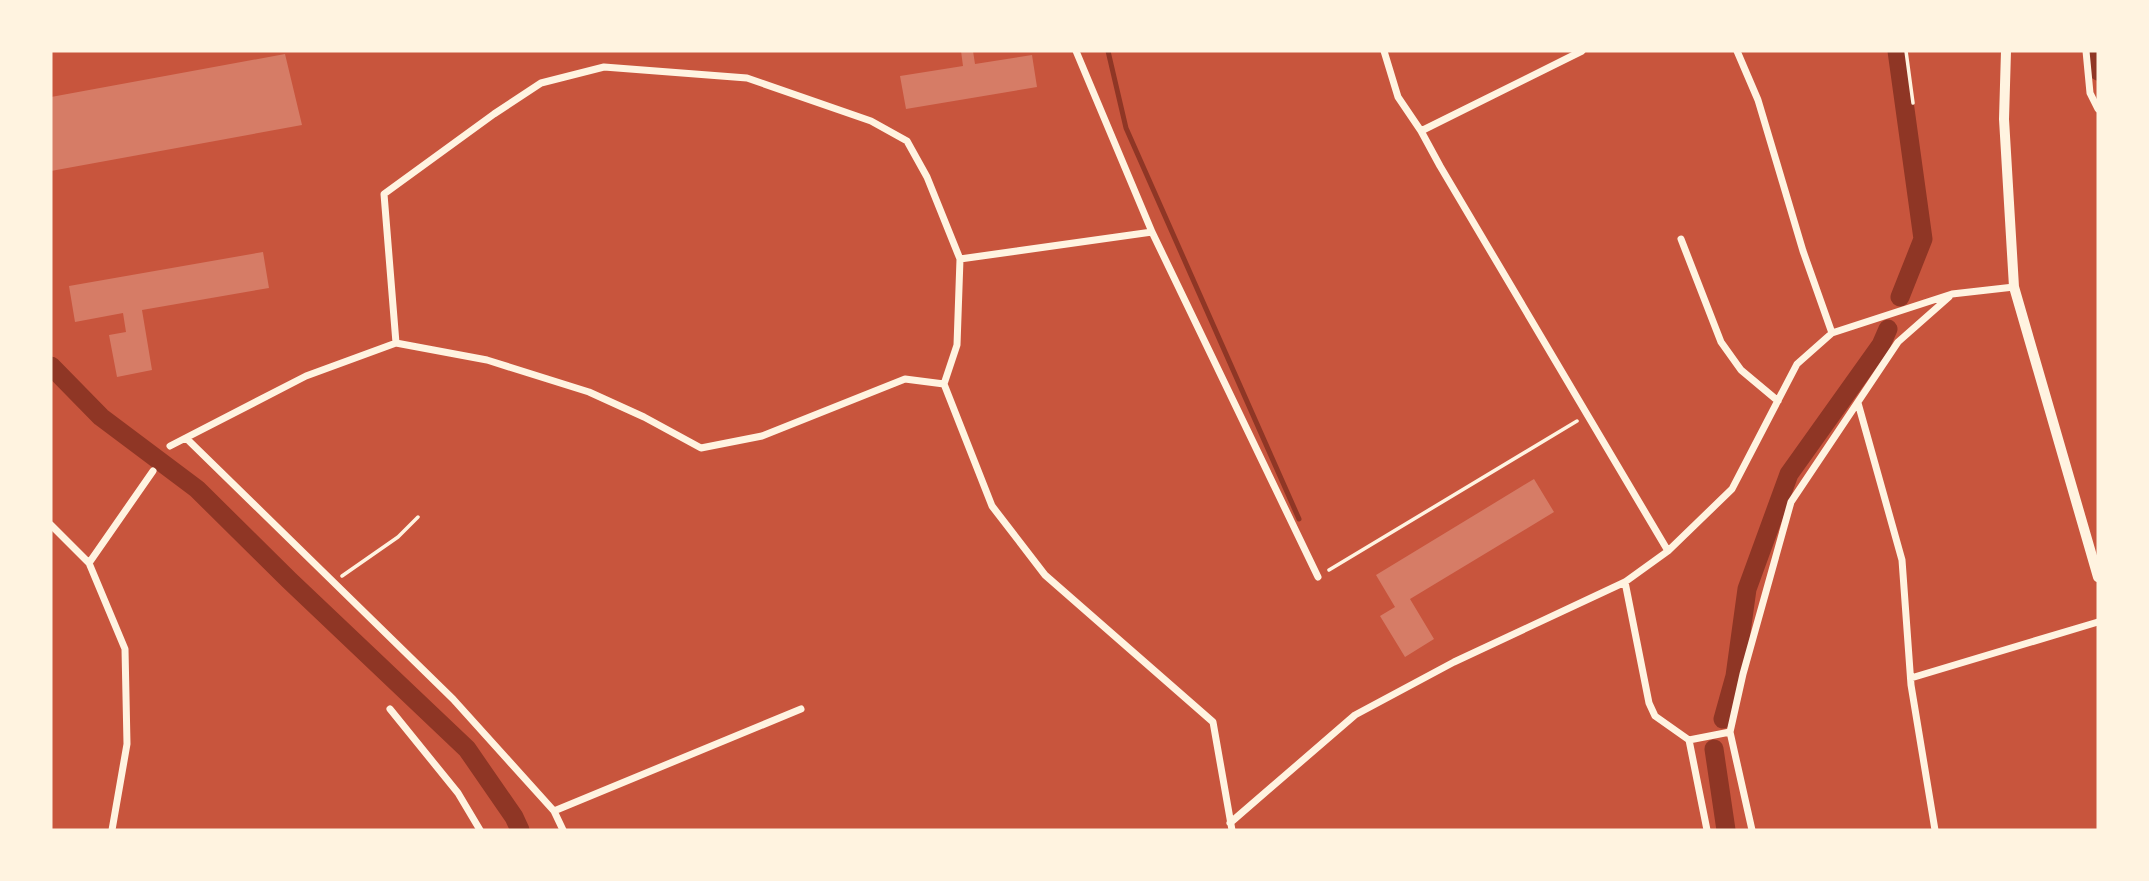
<svg xmlns="http://www.w3.org/2000/svg" width="2149" height="881" font-family="Arial,sans-serif">
<style>
.lines{fill:none;stroke-linecap:round;stroke-linejoin:round}
.stream{stroke:#8f3625;stroke-width:5}
.canal{stroke:#8f3625;stroke-width:19}
.building{fill:#d67c66}
.path{stroke:#fff3e0;stroke-width:3.5}
.minor{stroke:#fff3e0;stroke-width:7}
.secondary{stroke:#fff3e0;stroke-width:10}
</style>
<rect width="100%" height="100%" fill="#c8553d"/>
<g class="lines">
<path class="stream" d="M 1108,51 L 1126,128 L 1299,519"/>
<path class="canal" d="M 1897,51 L 1923,239 L 1900,297
M 2098,56 L 2096,67 L 2098,71
M 51,366 L 101,417 L 197,489 L 289,580 L 467,749 L 514,817 L 520,830
M 1723,719 L 1735,676 L 1747,589 L 1789,474 L 1881,345 L 1888,329
M 1714,749 L 1726,830"/>
</g>
<path class="building" d="M 961,51 L 973,51 L 975,64 L 1032,55 L 1037,87 L 906,109 L 900,76 L 963,66 Z
M 285,54 L 302,125 L 51,171 L 51,97 Z
M 263,252 L 269,288 L 142,310 L 152,370 L 117,377 L 109,335 L 126,332 L 123,313 L 75,322 L 69,286 Z
M 1534,479 L 1554,512 L 1410,599 L 1434,639 L 1405,657 L 1380,616 L 1395,607 L 1376,575 Z"/>
<g class="lines">
<path class="path" d="M 1906,51 L 1913,103
M 1329,570 L 1577,421
M 342,576 L 398,537 L 418,517"/>
<path class="minor" d="M 1076,51 L 1152,232 L 1318,577
M 1384,51 L 1398,97 L 1421,131 L 1440,166 L 1668,551
M 1737,51 L 1758,100 L 1803,251 L 1832,333
M 2086,51 L 2090,93 L 2098,109
M 1421,131 L 1582,51
M 1681,239 L 1721,342 L 1741,370 L 1778,401
M 960,259 L 1152,232
M 396,343 L 384,194 L 494,114 L 541,83 L 604,67 L 747,78 L 871,121 L 907,141 L 927,177 L 960,259 L 957,345 L 944,384
M 944,384 L 992,506 L 1045,575 L 1213,722 L 1232,830
M 1858,403 L 1902,560 L 1911,685 L 1935,830
M 186,438 L 453,699 L 554,811 L 563,830
M 170,446 L 306,376 L 396,343 L 487,360 L 589,392 L 644,417 L 701,448 L 762,436 L 905,379 L 944,384
M 51,525 L 89,563
M 1625,582 L 1649,703 L 1655,716 L 1689,740 L 1707,830
M 1911,678 L 2098,622
M 390,709 L 458,793 L 480,830
M 1730,732 L 1752,830
M 1689,740 L 1730,732 L 1743,674 L 1791,502 L 1898,342 L 1949,297
M 554,811 L 801,709
M 1230,823 L 1355,715 L 1454,662 L 1625,582 L 1668,551 L 1732,489 L 1797,364 L 1832,333 L 1952,294 L 2014,287
M 112,830 L 127,744 L 125,649 L 89,563 L 153,471"/>
<path class="secondary" d="M 2006,51 L 2004,119 L 2014,287 L 2098,577"/>
</g>
<rect width="2149" height="881" fill="none" stroke="#fff3e0" stroke-width="105"/>
</svg>
